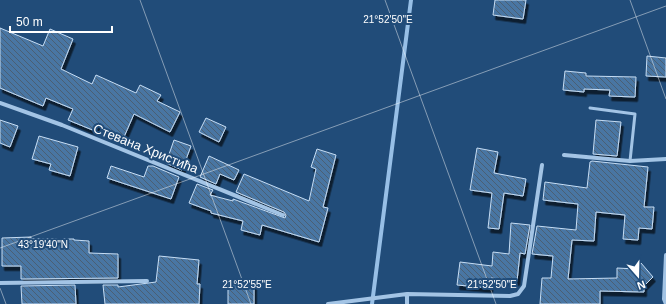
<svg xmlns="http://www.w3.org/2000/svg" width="666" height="304" font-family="Arial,sans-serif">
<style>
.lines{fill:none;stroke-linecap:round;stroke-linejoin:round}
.stream{stroke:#97bfe6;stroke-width:4}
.building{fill:url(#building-back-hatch);stroke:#c6ddf4;filter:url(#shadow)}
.service{stroke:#a3c4e5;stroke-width:3}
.minor{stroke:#a3c4e5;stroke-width:4}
.ticks{fill:none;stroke:#fff;stroke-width:1;stroke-opacity:0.45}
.labels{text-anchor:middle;stroke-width:4;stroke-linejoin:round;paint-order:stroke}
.street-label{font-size:13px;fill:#fff;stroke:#214c79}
.ticks-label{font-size:10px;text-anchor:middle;fill:#fff;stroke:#214c79;stroke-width:4;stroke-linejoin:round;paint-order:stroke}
</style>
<defs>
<pattern id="building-back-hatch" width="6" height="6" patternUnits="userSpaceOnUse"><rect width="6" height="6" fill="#4a76a3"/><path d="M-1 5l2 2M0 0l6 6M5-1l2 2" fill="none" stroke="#4b5f73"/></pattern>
<filter id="shadow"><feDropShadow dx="2.5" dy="4.5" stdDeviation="0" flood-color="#0009"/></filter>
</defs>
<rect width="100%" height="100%" fill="#214c79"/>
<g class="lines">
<path class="stream" d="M 372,304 L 411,0"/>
</g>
<path class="building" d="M 495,0 L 526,0 L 523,19 L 493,15 Z
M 0,28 L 43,46 L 50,29 L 73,39 L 61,69 L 92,84 L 96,75 L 136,93 L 140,85 L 161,95 L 157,101 L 180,112 L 170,132 L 134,114 L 124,137 L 97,125 L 95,131 L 68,120 L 73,109 L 46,98 L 43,106 L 0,88 Z
M 647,56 L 666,58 L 666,77 L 646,76 Z
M 565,71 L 586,73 L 586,76 L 636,77 L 635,97 L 609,96 L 610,90 L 584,89 L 584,92 L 563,90 Z
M 206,118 L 226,127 L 219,142 L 199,132 Z
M 0,120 L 18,126 L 10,147 L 0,143 Z
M 596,120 L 621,122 L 617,156 L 593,154 Z
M 39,136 L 78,147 L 70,176 L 49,170 L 51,164 L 32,159 Z
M 174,140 L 191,146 L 182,170 L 166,163 Z
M 477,148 L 498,152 L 494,173 L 526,179 L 523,196 L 504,193 L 499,229 L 488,228 L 492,193 L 470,190 Z
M 317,149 L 336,155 L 323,207 L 328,208 L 319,242 L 262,225 L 260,235 L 241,230 L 243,221 L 211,213 L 211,211 L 189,203 L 197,184 L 213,190 L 210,195 L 233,201 L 233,199 L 285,218 L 286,215 L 284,212 L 236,192 L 244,174 L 309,201 L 316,169 L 311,167 Z
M 209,156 L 239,170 L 234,180 L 220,174 L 216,184 L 200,177 Z
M 592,161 L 648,167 L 644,207 L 654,207 L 652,229 L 639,228 L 638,240 L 623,239 L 625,215 L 596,212 L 594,241 L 572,240 L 568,279 L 617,278 L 617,268 L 636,269 L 641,263 L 653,277 L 644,286 L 644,292 L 600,291 L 600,304 L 540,304 L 542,278 L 551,278 L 553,256 L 532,254 L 537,226 L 576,230 L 578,204 L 543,200 L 545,182 L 587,188 L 590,162 Z
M 111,166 L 144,177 L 148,166 L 153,166 L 179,177 L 171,199 L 107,178 Z
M 511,223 L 530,225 L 525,254 L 520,253 L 517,281 L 491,278 L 490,288 L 457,285 L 460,262 L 492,266 L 493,252 L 509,254 Z
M 31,237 L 31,239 L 74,239 L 74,240 L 89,241 L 89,253 L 118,254 L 118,278 L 21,279 L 21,266 L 2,266 L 2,238 Z
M 159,256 L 199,260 L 197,284 L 200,284 L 199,304 L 105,304 L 103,285 L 118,285 L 118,287 L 156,282 Z
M 254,284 L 254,304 L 228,304 L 228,285 Z
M 75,285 L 76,304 L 22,304 L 21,286 Z"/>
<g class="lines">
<path class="service" d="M 590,108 L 635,114 L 630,161"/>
<path class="minor" d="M 0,103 L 62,125 L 283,215
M 564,155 L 630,161 L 666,159
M 0,283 L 147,281
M 407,294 L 407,304
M 328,304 L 407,294 L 510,296 L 518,294 L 524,286 L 542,165
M 666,304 L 664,299 L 666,255"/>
</g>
<path class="ticks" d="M 140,0 L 251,304M 385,0 L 496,304M 630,0 L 666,99M 0,248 L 666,6M 0,288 L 6,304"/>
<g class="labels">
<g class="street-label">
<text transform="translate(146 148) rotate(22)" y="5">Стевана Христића</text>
</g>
</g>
<g class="ticks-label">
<text x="388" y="23">21°52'50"E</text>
<text x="43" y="248">43°19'40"N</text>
<text x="247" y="288">21°52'55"E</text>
<text x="492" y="288">21°52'50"E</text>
</g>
<g transform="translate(638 276) rotate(160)" stroke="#214c79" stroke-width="3" paint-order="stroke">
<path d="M0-3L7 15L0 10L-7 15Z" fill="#ffffff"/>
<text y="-6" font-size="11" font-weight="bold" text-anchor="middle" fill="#ffffff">N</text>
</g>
<path d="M10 26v6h102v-6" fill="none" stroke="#ffffff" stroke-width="2"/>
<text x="16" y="26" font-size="12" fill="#ffffff" stroke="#214c79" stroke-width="3" paint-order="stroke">50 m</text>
</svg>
